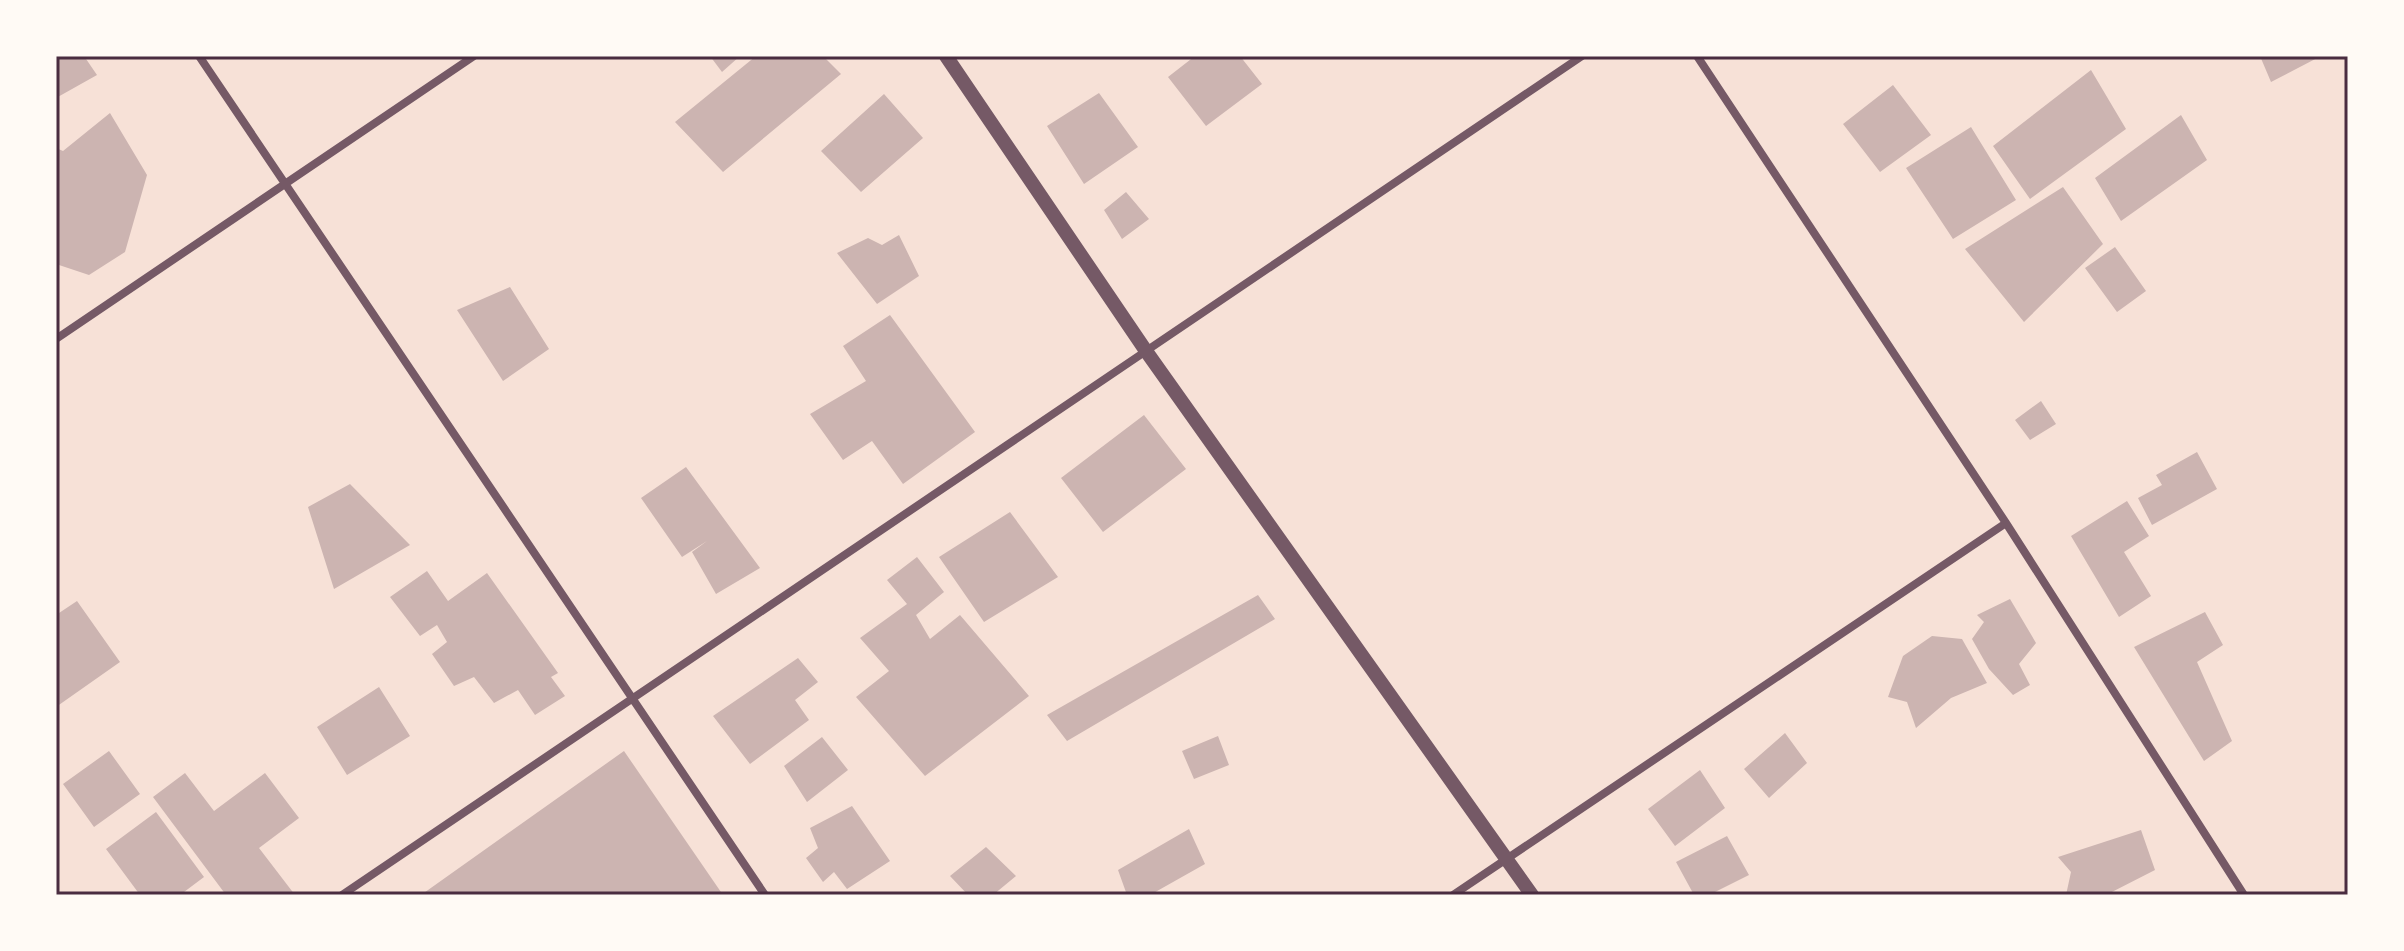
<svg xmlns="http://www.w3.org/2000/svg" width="2404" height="951" font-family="'Source Sans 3',sans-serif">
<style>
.building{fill:#ccb4b1}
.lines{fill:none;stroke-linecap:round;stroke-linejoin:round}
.minor{stroke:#755966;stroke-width:8}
.tertiary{stroke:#755966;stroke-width:14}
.neatline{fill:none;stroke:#4a2c40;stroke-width:3}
</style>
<rect width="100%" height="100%" fill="#f7e1d7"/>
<path class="building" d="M 56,56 L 84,56 L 97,75 L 56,98 Z
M 710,56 L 740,56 L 722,72 Z
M 756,56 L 823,56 L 841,74 L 723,172 L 675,122 Z
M 1195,56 L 1212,56 L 1215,59 L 1219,56 L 1240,56 L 1262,84 L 1206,126 L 1168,77 Z
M 2260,56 L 2321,56 L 2271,82 Z
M 2091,70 L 2126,129 L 2030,199 L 1993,146 Z
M 1893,85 L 1931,135 L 1880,172 L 1843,124 Z
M 1099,93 L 1138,147 L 1084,184 L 1047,126 Z
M 884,94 L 923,138 L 861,192 L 821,151 Z
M 110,113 L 147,175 L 125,252 L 89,275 L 56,264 L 56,148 L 63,151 Z
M 2181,115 L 2207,160 L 2121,221 L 2095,178 Z
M 1971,127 L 2016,200 L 1953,239 L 1906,168 Z
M 2063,187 L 2103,244 L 2024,322 L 1965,249 Z
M 1126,192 L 1149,219 L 1122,239 L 1104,210 Z
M 899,235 L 919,276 L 877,304 L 837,253 L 868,238 L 882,245 Z
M 2115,247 L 2146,291 L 2117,312 L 2085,268 Z
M 510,287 L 549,349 L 503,381 L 457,310 Z
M 890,315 L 975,432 L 903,484 L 872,441 L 843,460 L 810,414 L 866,381 L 843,346 Z
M 2041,401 L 2056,424 L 2030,440 L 2015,420 Z
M 1144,415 L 1186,469 L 1103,532 L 1061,478 Z
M 2197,452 L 2217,489 L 2152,525 L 2138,498 L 2162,485 L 2156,475 Z
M 686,467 L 760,568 L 716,594 L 692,552 L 707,541 L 682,557 L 641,498 Z
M 350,484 L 410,545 L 334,589 L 308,507 Z
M 2127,501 L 2149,536 L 2124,552 L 2151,596 L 2119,617 L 2071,536 Z
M 1010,512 L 1058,577 L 984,622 L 939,557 Z
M 917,557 L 944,592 L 916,615 L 930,639 L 960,615 L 1029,696 L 925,776 L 856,697 L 889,671 L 860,638 L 907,604 L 887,580 Z
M 427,571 L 448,601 L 487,573 L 558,673 L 551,677 L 565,696 L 535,715 L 518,690 L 494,703 L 474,677 L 454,686 L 432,654 L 447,642 L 437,625 L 420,636 L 390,597 Z
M 1258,595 L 1275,619 L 1067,741 L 1047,715 Z
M 2010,599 L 2036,643 L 2019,664 L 2030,685 L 2013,695 L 1989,669 L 1972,639 L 1984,622 L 1977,615 Z
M 77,601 L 120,662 L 56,707 L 56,615 Z
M 2205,612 L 2223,645 L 2197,662 L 2232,741 L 2204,761 L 2134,647 Z
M 1932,636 L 1962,639 L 1987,683 L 1951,698 L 1916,728 L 1907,702 L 1888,697 L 1903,656 Z
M 798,658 L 818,682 L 795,700 L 809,720 L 750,764 L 713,716 Z
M 379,687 L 410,736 L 347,775 L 317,727 Z
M 1785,733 L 1807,763 L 1769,798 L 1744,769 Z
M 1218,736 L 1229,765 L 1194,779 L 1182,751 Z
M 822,737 L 848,770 L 807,802 L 784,766 Z
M 109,751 L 140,794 L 94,827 L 63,784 Z
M 624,751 L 723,895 L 421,895 Z
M 1700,770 L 1725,808 L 1675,846 L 1648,809 Z
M 185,773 L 214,811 L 265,773 L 299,818 L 259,848 L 295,895 L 226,895 L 153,797 Z
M 852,806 L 890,861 L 847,889 L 834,872 L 823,882 L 806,858 L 818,848 L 810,828 Z
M 156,812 L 204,877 L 180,895 L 140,895 L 106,849 Z
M 1189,829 L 1205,864 L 1150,895 L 1127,895 L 1118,870 Z
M 2141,830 L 2155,870 L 2106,895 L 2066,895 L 2071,872 L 2058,857 Z
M 1727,836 L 1749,875 L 1709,895 L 1694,895 L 1676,862 Z
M 986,847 L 1016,876 L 993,895 L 968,895 L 950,876 Z"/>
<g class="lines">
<path class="minor" d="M 199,56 L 765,895
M 1697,56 L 2006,523 L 2244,895
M 56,339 L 474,56
M 342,895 L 1582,56
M 1453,895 L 2006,523"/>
<path class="tertiary" d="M 946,56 L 1146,351 L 1532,895"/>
</g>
<rect width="2404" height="951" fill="none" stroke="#fffaf5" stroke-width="116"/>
<rect x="58" y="58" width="2288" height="835" class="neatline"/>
</svg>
